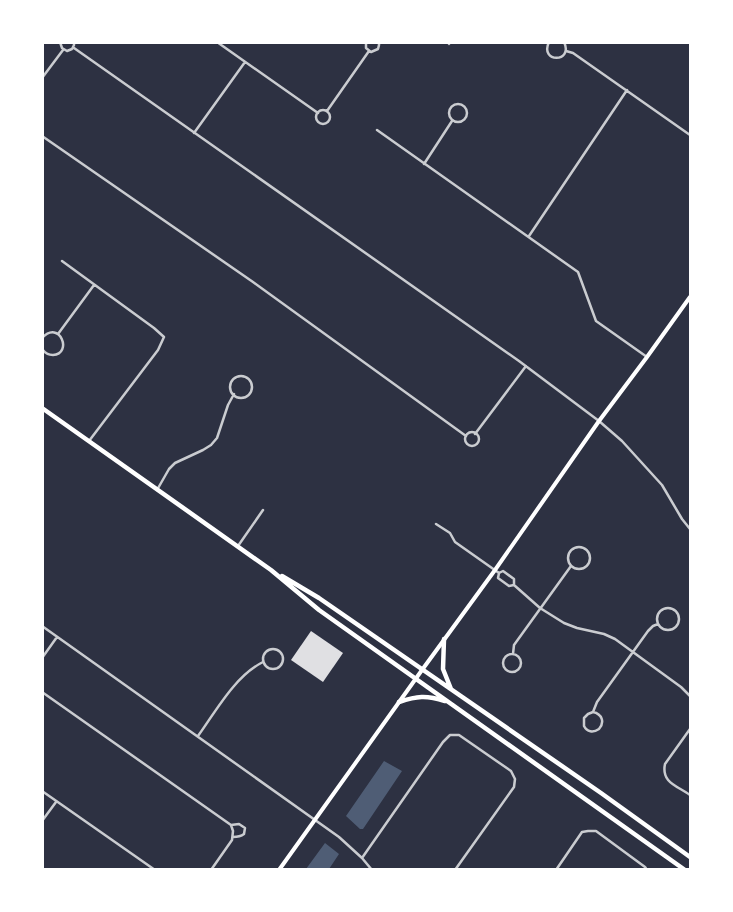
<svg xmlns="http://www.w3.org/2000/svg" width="733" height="912" font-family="'PT Sans Narrow',sans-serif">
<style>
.water{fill:#4f5d75}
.building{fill:#e0e0e3}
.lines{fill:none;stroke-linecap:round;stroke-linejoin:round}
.minor{stroke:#caccd0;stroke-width:2.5}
.secondary{stroke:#fff;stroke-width:4}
.primary{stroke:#fff;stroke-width:4.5}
</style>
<rect width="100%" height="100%" fill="#2d3142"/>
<path class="water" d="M 384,761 L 402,771 L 363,829 L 360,829 L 346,816 Z
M 325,843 L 339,854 L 329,869 L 306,869 Z"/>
<path class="building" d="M 311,631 L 343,653 L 323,682 L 291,660 Z"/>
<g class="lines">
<path class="minor" d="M 60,42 L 62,48 L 67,51 L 72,49 L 74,45 L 74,42
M 217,42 L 318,113
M 366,42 L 366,48 L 371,52 L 378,49 L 379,45 L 379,42
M 549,42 C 539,63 574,63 564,42
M 449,44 L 450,42
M 74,48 L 519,361 L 599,421 L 622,441 L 662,485 L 682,519 L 690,529
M 566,51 L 573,53 L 690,135
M 42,78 L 63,50
M449 113a9 9 0 1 1 18 0a9 9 0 1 1-18 0Z
M316 117a7 7 0 1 1 14 0a7 7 0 1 1-14 0Z
M 327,111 L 369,51
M 377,130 L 578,272 L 596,321 L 647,357
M 194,133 L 245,62
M 42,136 L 253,282 L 466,436
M 424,164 L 452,121
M 529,236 L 627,90
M 62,261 L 154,328 L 164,337 L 158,350 L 89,441
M 58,334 L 94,285
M 42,338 C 60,319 73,354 53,355 C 48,355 45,353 42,349
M230 387a11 11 0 1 1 22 0a11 11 0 1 1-22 0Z
M465 439a7 7 0 1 1 14 0a7 7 0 1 1-14 0Z
M 475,434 L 526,366
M 157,490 L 169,469 L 175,463 L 203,450 L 211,445 L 217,438 L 228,405 L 234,394
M 436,524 L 450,533 L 455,542 L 499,573 L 498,578 L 509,586 L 514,585 L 540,608 L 564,623 L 577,628 L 604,634 L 615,639 L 681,687 L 690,696
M 238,546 L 263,510
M568 558a11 11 0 1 1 22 0a11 11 0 1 1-22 0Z
M 499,573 L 503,571 L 514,579 L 514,585
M657 619a11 11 0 1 1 22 0a11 11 0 1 1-22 0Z
M 42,626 L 339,837 L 362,858 L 372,870
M263 659a10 10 0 1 1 20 0a10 10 0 1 1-20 0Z
M503 663a9 9 0 1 1 18 0a9 9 0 1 1-18 0Z
M 513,654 L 514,645 L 571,566
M 42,658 L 57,637
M 42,692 L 231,825 L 233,831 L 232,840 L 211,870
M 593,712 C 602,714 605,722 599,729 C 593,733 587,732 584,726 L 584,718 L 588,714 L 593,712 L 597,702 L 648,631 L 653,626 L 658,624
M 690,729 L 665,764 C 661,783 678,786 690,795
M 198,736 C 216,711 235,676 263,662
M 42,791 L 155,870
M 42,821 L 56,802
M 231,825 L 239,824 L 245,828 L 244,834 C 240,837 237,837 233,837
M 362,858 L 443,742 L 450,735 L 459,735 L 511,771 L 515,779 L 514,787 L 455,870
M 556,870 L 582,832 L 588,831 L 596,831 L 645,867 L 647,870"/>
<path class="secondary" d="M 279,870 L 422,670 L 495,570 L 599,421 L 647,357 L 690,297"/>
<path class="primary" d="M 42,408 L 271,570 L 319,610 L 685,870
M 282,576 L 319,598 L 601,793 L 690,857
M 444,639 L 443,669 L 451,689
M 399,702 C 417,696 426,695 445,701"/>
</g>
<rect width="733" height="912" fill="none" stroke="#ffffff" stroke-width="88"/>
</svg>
